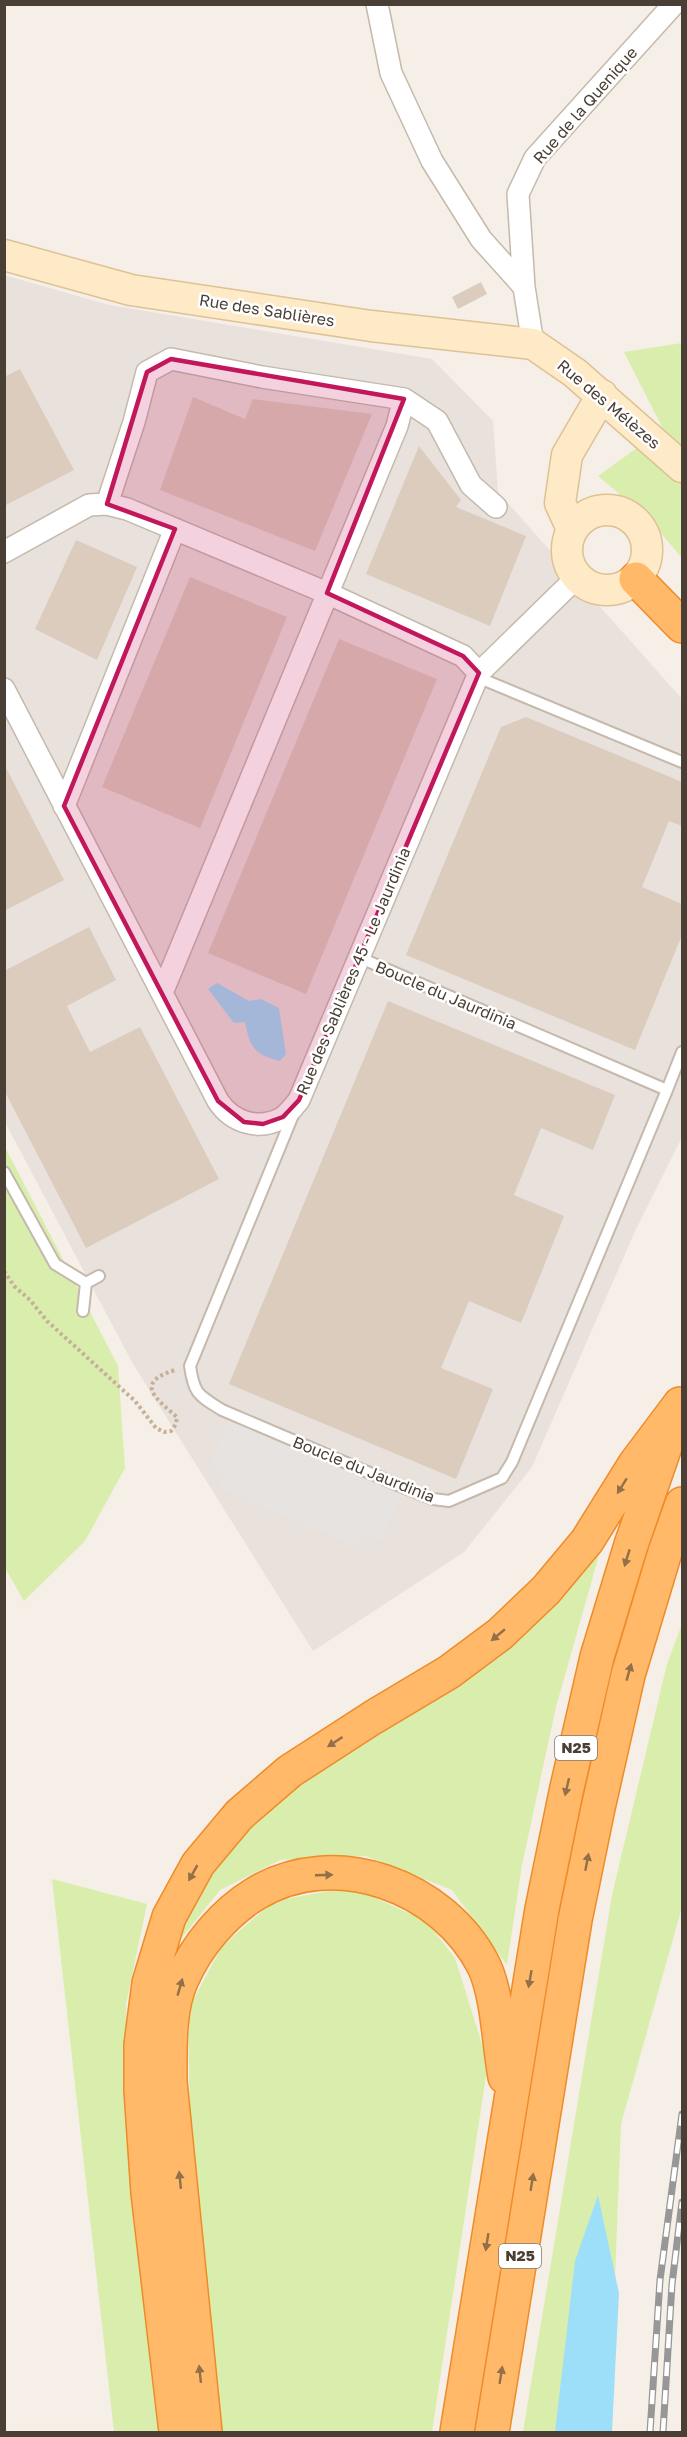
<svg xmlns="http://www.w3.org/2000/svg" width="687" height="2437" font-family="'Golos Text',sans-serif">
<style>
.industrial{fill:#e8e1dc}
.green{fill:#d9eeac}
.parking{fill:#e6e3e0}
.water{fill:#9ddff9}
.building{fill:#dcccbe}
.lines{fill:none;stroke-linecap:round;stroke-linejoin:round}
.lane-casing{stroke:#c5b9ac;stroke-width:14}
.street-casing{stroke:#c5b9ac;stroke-width:24}
.secondary-casing{stroke:#dec194;stroke-width:33}
.highway-casing{stroke:#ef8b28;stroke-width:36}
.path{stroke:#c6b098;stroke-width:4;stroke-dasharray:3 3;stroke-linecap:butt}
.lane{stroke:#fff;stroke-width:10}
.street{stroke:#fff;stroke-width:21}
.secondary{stroke:#ffeac8;stroke-width:30}
.highway{stroke:#ffb969;stroke-width:33}
.rail-casing{stroke:#979797;stroke-width:7}
.rail{stroke:#fff;stroke-width:4.5;stroke-dasharray:14;stroke-linecap:butt}
.oneway{fill:#92704a}
.marked{fill:#c2185b;fill-opacity:0.2;stroke:#c2185b;stroke-width:4.5;stroke-linejoin:round}
.labels{text-anchor:middle;stroke-width:5;stroke-linejoin:round;paint-order:stroke}
.shield{fill:#fff;stroke:#807972;stroke-width:1.5}
.shield-label{font-size:15px;font-weight:bold;fill:#4a3f35}
.street-label{font-size:16px;fill:#4a3f35;stroke:#fff}
</style>
<rect width="100%" height="100%" fill="#f5efe7"/>
<path class="industrial" d="M 4,275 L 109,305 L 432,359 L 493,421 L 498,492 L 682,699 L 682,1137 L 635,1231 L 532,1467 L 464,1552 L 313,1651 L 133,1364 L 5,1122 Z"/>
<path class="green" d="M 682,343 L 682,558 L 649,519 L 598,476 L 663,429 L 624,352 Z
M 4,1145 L 118,1366 L 125,1468 L 85,1541 L 24,1601 L 4,1566 Z
M 601,1548 L 556,1707 L 522,1865 L 507,1965 L 452,1890 L 366,1856 L 280,1860 L 220,1890 L 172,1950 L 213,1871 L 268,1806 L 470,1670 Z
M 682,1624 L 682,1907 L 621,2124 L 609,2432 L 523,2432 L 612,1895 L 667,1664 Z
M 52,1879 L 147,1904 L 126,2004 L 133,2219 L 159,2432 L 114,2432 Z
M 351,1887 L 426,1921 L 455,1958 L 488,2063 L 432,2432 L 222,2432 L 190,2132 L 188,2010 L 222,1946 L 274,1901 Z"/>
<path class="parking" d="M 231,1414 L 405,1488 L 381,1542 L 365,1535 L 359,1548 L 218,1488 L 224,1475 L 208,1468 Z"/>
<path class="water" d="M 217,983 L 249,1001 L 261,999 L 279,1008 L 286,1054 L 280,1061 C 253,1054 250,1047 245,1022 L 234,1023 L 208,989 Z
M 598,2195 L 619,2293 L 612,2432 L 555,2432 L 575,2261 Z"/>
<path class="building" d="M 481,282 L 487,294 L 458,309 L 452,297 Z
M 20,369 L 74,470 L 4,506 L 4,377 Z
M 193,397 L 245,419 L 253,399 L 372,414 L 315,551 L 160,490 Z
M 419,446 L 461,500 L 456,507 L 526,536 L 490,626 L 366,574 Z
M 76,540 L 137,567 L 97,660 L 35,629 Z
M 190,577 L 287,617 L 200,828 L 102,787 Z
M 339,639 L 437,679 L 306,994 L 208,953 Z
M 526,717 L 682,782 L 682,826 L 669,821 L 642,887 L 682,904 L 682,935 L 635,1050 L 406,955 L 501,727 Z
M 4,764 L 64,880 L 4,911 Z
M 89,927 L 116,980 L 67,1006 L 90,1052 L 140,1027 L 219,1179 L 86,1248 L 4,1090 L 4,971 Z
M 388,1001 L 615,1095 L 593,1150 L 541,1128 L 514,1195 L 564,1216 L 521,1323 L 469,1301 L 441,1368 L 493,1389 L 456,1479 L 229,1384 Z"/>
<g class="lines">
<defs>
<path id="lane" d="M 477,677 L 682,762
M 358,957 L 667,1090 L 682,1052
M 293,1115 L 190,1366 C 194,1394 198,1395 222,1410 L 405,1488 L 433,1499 L 449,1501 L 502,1478 L 512,1462 L 667,1090
M 4,1172 L 55,1264 L 86,1283
M 86,1283 L 99,1276
M 83,1311 L 86,1283"/>
<path id="street" d="M 377,4 L 391,73 L 432,161 L 481,239 L 524,287
M 533,344 L 524,287 L 518,194 L 535,158 L 674,4
M 107,504 L 134,422 L 147,372 L 171,359 L 262,377 L 404,399 L 437,421 L 471,485 L 496,507
M 4,552 L 89,505 L 107,504 L 127,509 L 327,593 L 463,656 L 479,673
M 4,689 L 218,1101 C 232,1122 258,1131 282,1118 C 288,1114 294,1106 299,1100 L 479,673 L 569,585 L 579,580
M 64,806 L 175,529
M 162,993 L 397,426 L 404,399"/>
<path id="secondary" d="M 4,255 L 131,290 L 371,326 L 533,344 L 575,373 L 682,467
M567 550a40 40 0 1 1 80 0a40 40 0 1 1-80 0Z
M 572,529 L 560,503 L 567,455 L 602,395"/>
<path id="highway" d="M 636,579 L 682,626
M 176,2432 L 148,2193 L 141,2090 L 141,2045 L 149,1983 L 169,1917 L 198,1864 L 239,1815 L 290,1771 L 372,1718 L 449,1672 L 500,1634 L 546,1590 L 587,1541 L 635,1464 L 680,1404
M 205,2432 L 170,2082 C 170,2049 168,2009 182,1979 C 197,1945 224,1913 255,1894 C 334,1845 444,1886 484,1966 C 498,1996 499,2044 505,2077
M 457,2432 L 542,1909 L 566,1792 L 597,1657 L 631,1545 L 669,1435
M 492,2432 L 575,1920 L 598,1808 L 628,1675 L 665,1552 L 682,1504"/>
</defs>
<use href="#lane" class="lane-casing"/>
<use href="#street" class="street-casing"/>
<use href="#secondary" class="secondary-casing"/>
<use href="#highway" class="highway-casing"/>
<path class="path" d="M 4,1271 L 14,1286 L 30,1300 L 47,1321 L 135,1401 L 156,1428 L 164,1432 L 171,1431 L 176,1424 L 177,1417 C 155,1398 134,1383 175,1370"/>
<use href="#lane" class="lane"/>
<use href="#street" class="street"/>
<use href="#secondary" class="secondary"/>
<use href="#highway" class="highway"/>
<defs>
<path id="rail" d="M 650,2432 L 660,2280 L 682,2114
M 663,2432 L 672,2284 L 682,2202"/>
</defs>
<use href="#rail" class="rail-casing"/>
<use href="#rail" class="rail"/>
</g>
<defs><path id="oneway-solid" d="M-6-.8H1V-3.2L6.5 0L1 3.2V.8H-6Z" transform="scale(1.5)"/></defs>
<g class="oneway">
<use href="#oneway-solid" transform="translate(622 1486) rotate(122)"/>
<use href="#oneway-solid" transform="translate(627 1558) rotate(107)"/>
<use href="#oneway-solid" transform="translate(498 1635) rotate(140)"/>
<use href="#oneway-solid" transform="translate(629 1672) rotate(-74)"/>
<use href="#oneway-solid" transform="translate(335 1742) rotate(147)"/>
<use href="#oneway-solid" transform="translate(567 1787) rotate(103)"/>
<use href="#oneway-solid" transform="translate(587 1862) rotate(-79)"/>
<use href="#oneway-solid" transform="translate(193 1873) rotate(119)"/>
<use href="#oneway-solid" transform="translate(324 1875) rotate(-2)"/>
<use href="#oneway-solid" transform="translate(530 1979) rotate(100)"/>
<use href="#oneway-solid" transform="translate(180 1987) rotate(-74)"/>
<use href="#oneway-solid" transform="translate(180 2180) rotate(-96)"/>
<use href="#oneway-solid" transform="translate(532 2182) rotate(-81)"/>
<use href="#oneway-solid" transform="translate(487 2242) rotate(99)"/>
<use href="#oneway-solid" transform="translate(200 2374) rotate(-96)"/>
<use href="#oneway-solid" transform="translate(501 2375) rotate(-81)"/>
</g>
<path class="marked" d="M 171,359 L 404,399 L 327,593 L 463,656 L 479,673 L 299,1100 L 283,1117 L 263,1124 L 244,1122 L 218,1101 L 64,806 L 175,529 L 107,504 L 147,372 Z"/>
<g class="labels">
<g class="shield">
<rect x="555" y="1736" width="42" height="24" rx="4.5"/>
<rect x="499" y="2244" width="42" height="24" rx="4.5"/>
</g>
<g class="shield-label">
<text x="576" y="1753">N25</text>
<text x="520" y="2261">N25</text>
</g>
<g class="street-label">
<text transform="translate(585 105) rotate(-49)" y="6">Rue de la Quenique</text>
<text transform="translate(267 310) rotate(9)" y="6">Rue des Sablières</text>
<text transform="translate(609 404) rotate(40)" y="6">Rue des Mélèzes</text>
<text transform="translate(353 971) rotate(-67)" y="6">Rue des Sablières 45 - Le Jaurdinia</text>
<text transform="translate(446 995) rotate(23)" y="6">Boucle du Jaurdinia</text>
<text transform="translate(364 1469) rotate(22)" y="6">Boucle du Jaurdinia</text>
</g>
</g>
<rect width="687" height="2437" fill="none" stroke="#4a3f35" stroke-width="12"/>
</svg>
